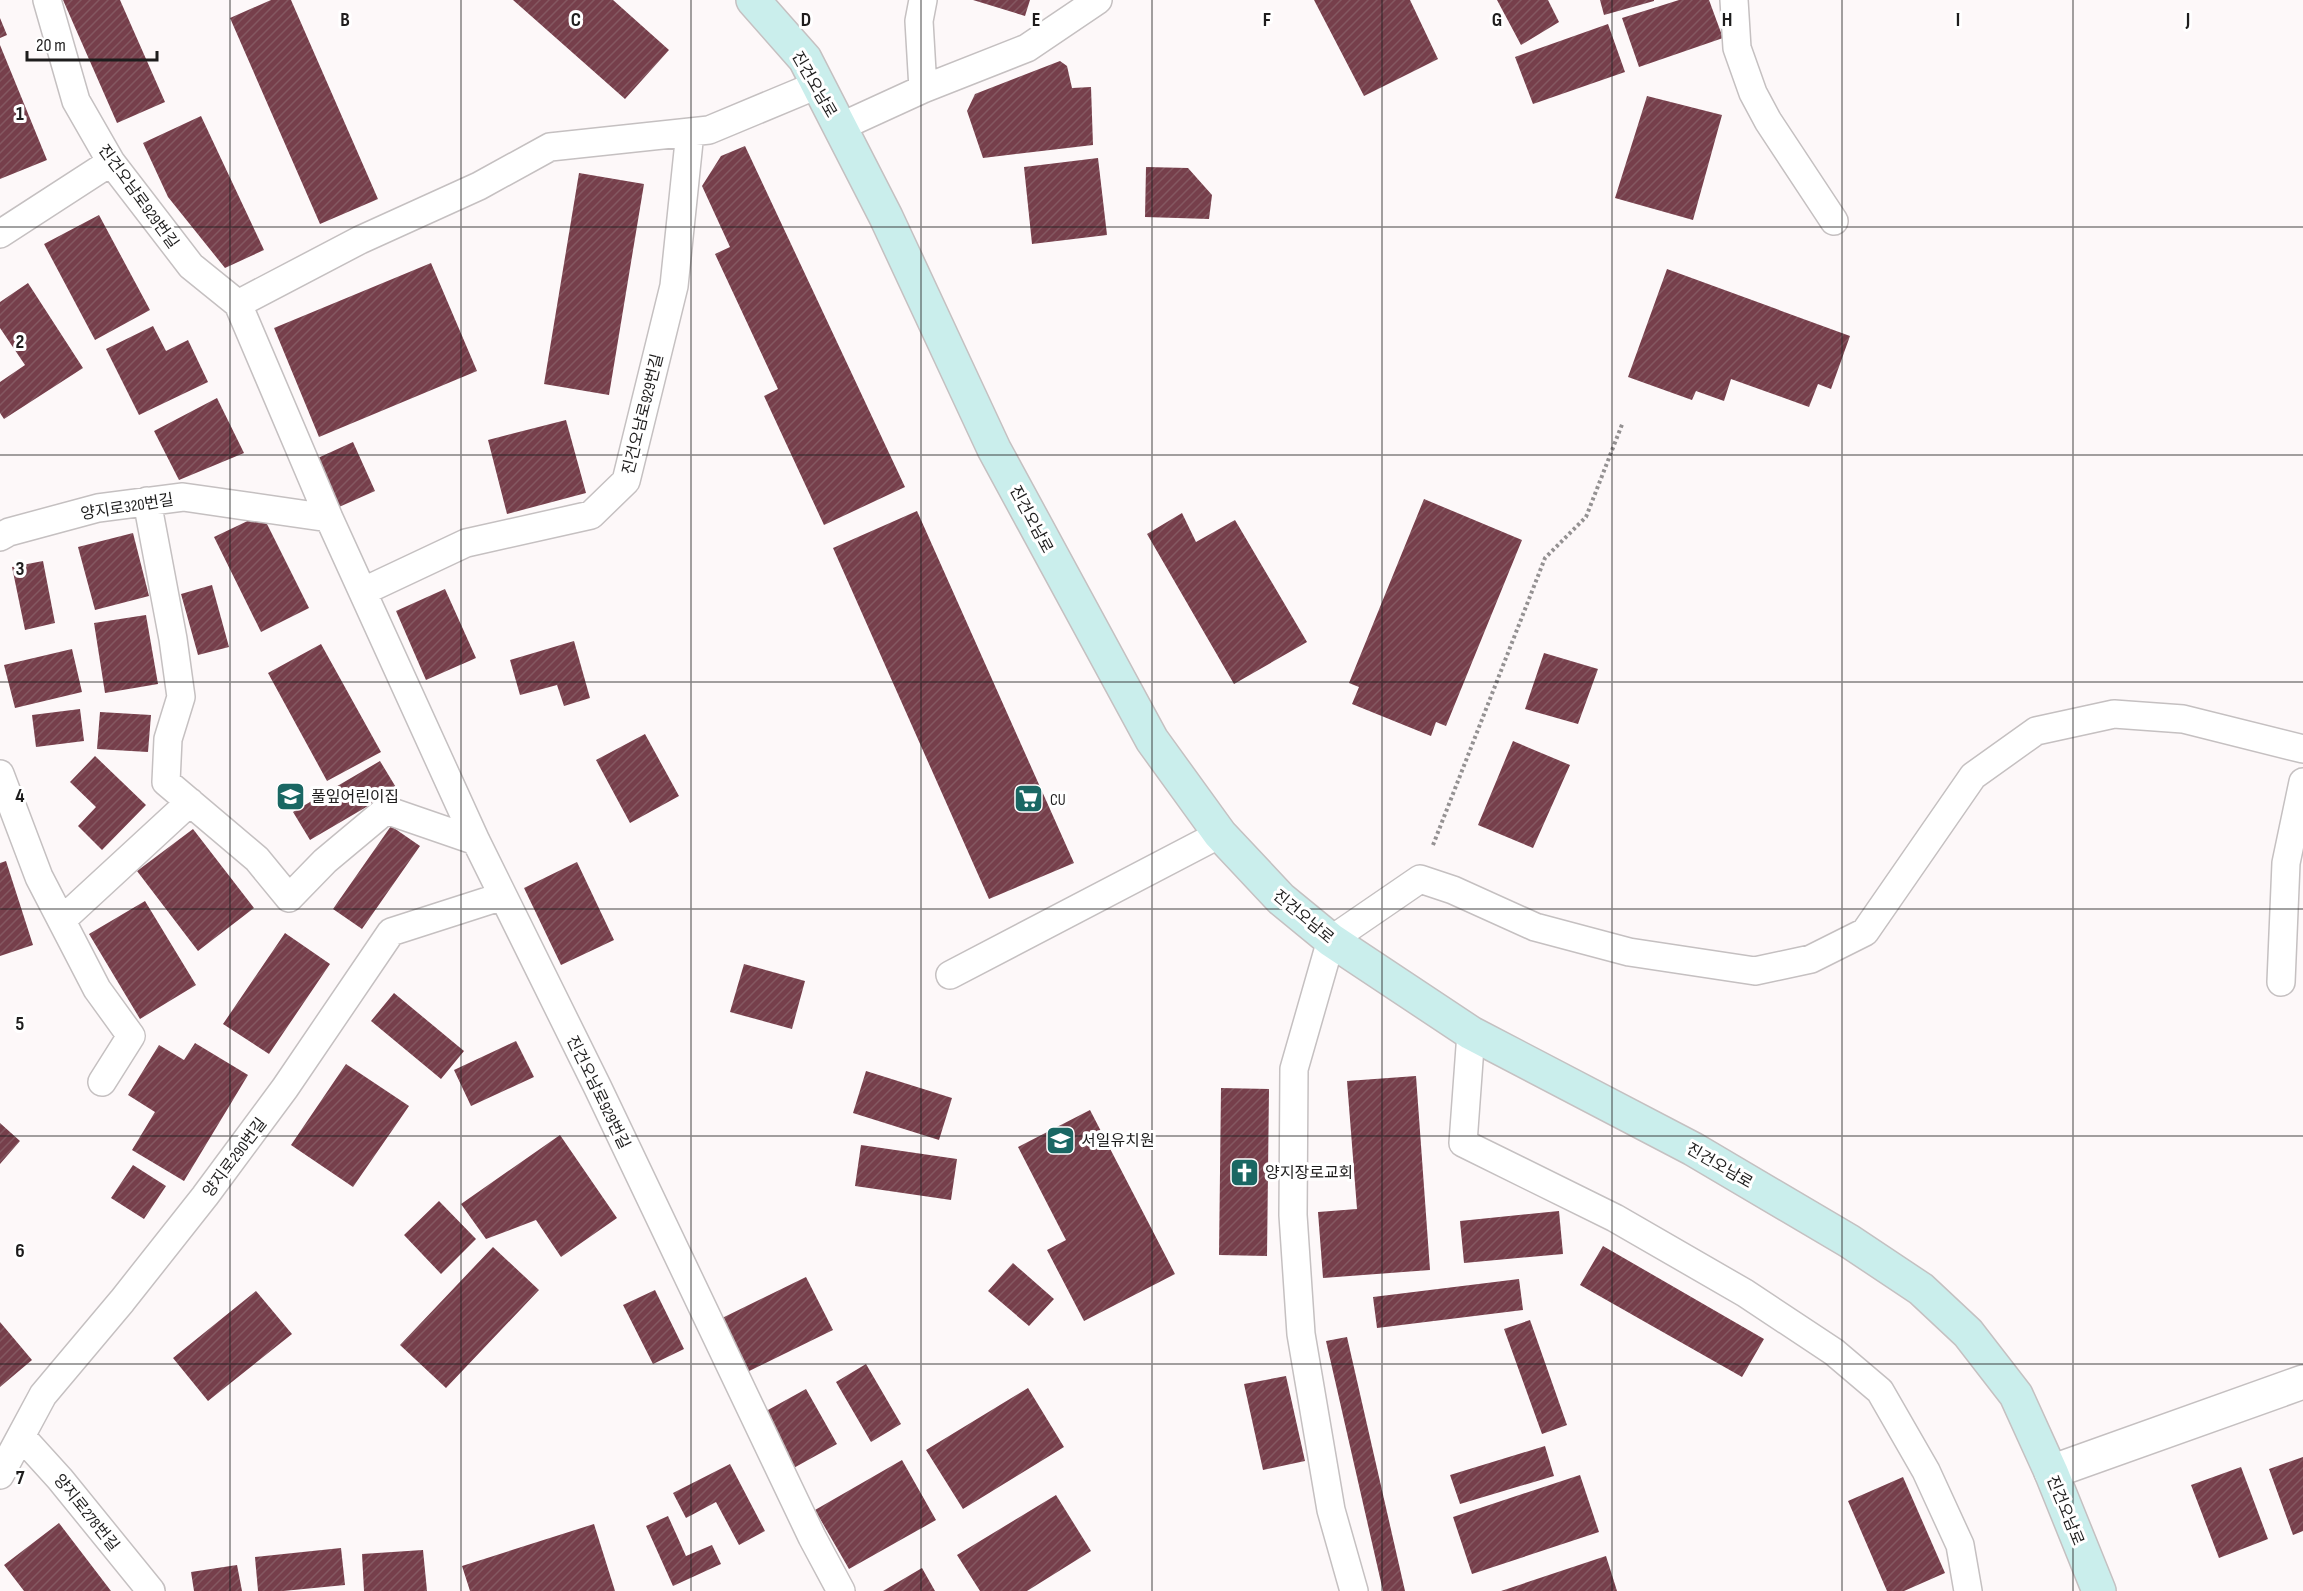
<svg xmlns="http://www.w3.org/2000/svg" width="2303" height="1591" font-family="'Sofia Sans Condensed','Noto Sans KR',sans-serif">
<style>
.building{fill:url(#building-hatch)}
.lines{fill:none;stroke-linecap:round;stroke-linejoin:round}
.service-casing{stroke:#c5c0c1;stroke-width:30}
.minor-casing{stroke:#c5c0c1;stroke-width:36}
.secondary-casing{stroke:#c5c0c1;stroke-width:36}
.path{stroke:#949192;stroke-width:4;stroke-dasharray:3 3;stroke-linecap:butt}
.service{stroke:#fff;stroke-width:27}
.minor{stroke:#fff;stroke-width:33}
.secondary{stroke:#caeeec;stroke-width:33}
.grid{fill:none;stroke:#1e1d1d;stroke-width:1.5;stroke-opacity:0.55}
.labels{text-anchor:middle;stroke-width:6;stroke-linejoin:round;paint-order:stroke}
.street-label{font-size:16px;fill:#1e1d1d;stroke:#fff}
.poi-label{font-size:16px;fill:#1e1d1d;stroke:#fff;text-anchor:start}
.grid-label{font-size:20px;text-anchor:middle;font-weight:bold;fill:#1e1d1d;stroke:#fff;stroke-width:6;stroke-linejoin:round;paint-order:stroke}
</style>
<defs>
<pattern id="building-hatch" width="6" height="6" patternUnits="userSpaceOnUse" patternTransform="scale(1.5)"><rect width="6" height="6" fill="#763f4b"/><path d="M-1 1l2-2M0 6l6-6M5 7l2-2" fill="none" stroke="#845861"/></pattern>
</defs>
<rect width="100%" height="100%" fill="#fdf8f9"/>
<path class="building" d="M 63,0 L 120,0 L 165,102 L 117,123 Z
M 271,0 L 291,0 L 378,199 L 320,224 L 230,18 Z
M 513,0 L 613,0 L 669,50 L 625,99 Z
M 973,0 L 1030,0 L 1025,16 Z
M 1314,0 L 1410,0 L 1438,59 L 1364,96 Z
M 1497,0 L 1548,0 L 1559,22 L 1521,45 Z
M 1600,0 L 1654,0 L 1654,1 L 1604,15 Z
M 1679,0 L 1709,0 L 1723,38 L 1639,67 L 1622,18 Z
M 0,18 L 7,35 L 0,38 Z
M 1608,24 L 1625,72 L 1533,104 L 1515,57 Z
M 0,45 L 47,160 L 0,179 Z
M 1060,61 L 1067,66 L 1072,88 L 1091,87 L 1093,145 L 983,158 L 967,111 L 975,94 Z
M 1647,96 L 1722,115 L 1693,220 L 1615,198 Z
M 201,116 L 264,250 L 225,268 L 168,197 L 143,143 Z
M 745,146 L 905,487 L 824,525 L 764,396 L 778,389 L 715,254 L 730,247 L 702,186 L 721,156 Z
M 1098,158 L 1107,235 L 1032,244 L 1024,167 Z
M 1146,167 L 1188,168 L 1212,195 L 1209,219 L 1145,217 Z
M 579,173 L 644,184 L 609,395 L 544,384 Z
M 99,215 L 150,310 L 95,340 L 44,244 Z
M 431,263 L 477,371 L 319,437 L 274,328 Z
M 1667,269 L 1850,336 L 1831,389 L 1818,384 L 1809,407 L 1731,379 L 1724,401 L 1696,391 L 1692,400 L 1628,377 Z
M 28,283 L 83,368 L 4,419 L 0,413 L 0,382 L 25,365 L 0,328 L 0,302 Z
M 153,326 L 166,351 L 188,340 L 208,382 L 139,415 L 106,349 Z
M 217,398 L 244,453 L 179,480 L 154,431 Z
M 566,420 L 586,493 L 507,514 L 488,440 Z
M 353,442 L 375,491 L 330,511 L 309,462 Z
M 1424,499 L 1522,540 L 1446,726 L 1436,722 L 1431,736 L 1352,704 L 1359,687 L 1349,683 Z
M 917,511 L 1074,863 L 989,899 L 833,548 Z
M 1182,513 L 1196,542 L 1235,520 L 1307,642 L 1234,684 L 1147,534 Z
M 262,514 L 309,608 L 261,632 L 214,537 Z
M 133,533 L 149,596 L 95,610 L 78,547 Z
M 43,561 L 55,623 L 25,630 L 12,567 Z
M 212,585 L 229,647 L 198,655 L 181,594 Z
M 445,589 L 476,658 L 426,680 L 396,611 Z
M 146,615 L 158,684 L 105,693 L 94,623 Z
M 574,641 L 590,698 L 564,706 L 557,685 L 520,695 L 510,660 Z
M 321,644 L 381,752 L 327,781 L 268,673 Z
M 72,649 L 82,692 L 15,708 L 4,665 Z
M 1544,653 L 1598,669 L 1578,724 L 1525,709 Z
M 80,709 L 84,741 L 36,747 L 32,715 Z
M 100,712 L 151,715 L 148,752 L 97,749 Z
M 645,734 L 679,796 L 630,823 L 596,760 Z
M 1513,741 L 1570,765 L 1533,848 L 1478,825 Z
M 95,756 L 146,805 L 102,850 L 78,826 L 96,807 L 70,782 Z
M 380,761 L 397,789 L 310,840 L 293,812 Z
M 391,826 L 420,846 L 362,929 L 333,909 Z
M 193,829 L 254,908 L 198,951 L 137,871 Z
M 6,861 L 33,945 L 0,956 L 0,863 Z
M 577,862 L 614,940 L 561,965 L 524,888 Z
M 145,901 L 196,985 L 140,1019 L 89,934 Z
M 285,933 L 330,964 L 269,1054 L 223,1024 Z
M 744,964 L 805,981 L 792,1029 L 730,1012 Z
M 394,993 L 464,1051 L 441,1079 L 371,1021 Z
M 516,1041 L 534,1077 L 471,1106 L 454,1070 Z
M 195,1043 L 248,1075 L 184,1181 L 132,1150 L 155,1112 L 128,1095 L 159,1045 L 184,1060 Z
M 346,1064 L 409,1106 L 353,1187 L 291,1145 Z
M 866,1071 L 952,1098 L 939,1140 L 853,1113 Z
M 1416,1076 L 1430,1270 L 1323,1278 L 1318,1212 L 1357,1209 L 1347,1081 Z
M 1221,1088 L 1269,1089 L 1267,1256 L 1219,1255 Z
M 1090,1110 L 1175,1274 L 1084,1321 L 1047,1250 L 1066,1240 L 1018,1147 Z
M 0,1123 L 20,1141 L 0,1164 Z
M 560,1135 L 617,1218 L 561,1257 L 536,1220 L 486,1239 L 461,1204 Z
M 861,1145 L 957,1159 L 951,1200 L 855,1186 Z
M 133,1165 L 166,1186 L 144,1219 L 111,1198 Z
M 439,1201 L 476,1239 L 441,1274 L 404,1235 Z
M 1559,1211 L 1563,1254 L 1464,1263 L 1460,1221 Z
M 1603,1246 L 1764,1339 L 1742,1377 L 1580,1285 Z
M 493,1247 L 539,1290 L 446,1388 L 400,1345 Z
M 1013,1263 L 1054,1299 L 1029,1326 L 988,1291 Z
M 806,1277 L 833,1330 L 741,1375 L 714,1322 Z
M 1519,1279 L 1523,1310 L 1377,1328 L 1373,1297 Z
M 655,1290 L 684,1349 L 653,1364 L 623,1305 Z
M 256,1291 L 292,1334 L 208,1401 L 173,1358 Z
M 1530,1320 L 1567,1425 L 1542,1434 L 1504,1329 Z
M 0,1322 L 32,1360 L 0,1387 Z
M 1347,1337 L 1405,1591 L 1383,1591 L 1326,1341 Z
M 866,1364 L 901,1424 L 871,1442 L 836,1382 Z
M 1286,1376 L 1305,1461 L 1263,1470 L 1244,1384 Z
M 1028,1388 L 1064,1447 L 963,1509 L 926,1450 Z
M 806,1389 L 837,1444 L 790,1470 L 759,1415 Z
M 1545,1446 L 1554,1476 L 1460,1504 L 1450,1475 Z
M 2303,1457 L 2303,1531 L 2293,1535 L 2269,1469 Z
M 902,1460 L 936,1520 L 849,1569 L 815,1510 Z
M 730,1464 L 765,1531 L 739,1545 L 716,1502 L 686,1518 L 673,1493 Z
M 2241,1467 L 2268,1539 L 2219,1558 L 2191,1485 Z
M 1580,1475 L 1599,1532 L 1472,1574 L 1453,1517 Z
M 1903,1477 L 1945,1573 L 1904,1591 L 1887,1591 L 1848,1501 Z
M 1056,1495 L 1091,1551 L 1027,1591 L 980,1591 L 957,1555 Z
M 668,1516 L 686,1556 L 712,1545 L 721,1564 L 673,1586 L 646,1526 Z
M 59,1523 L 111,1591 L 24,1591 L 4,1565 Z
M 594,1524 L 615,1591 L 470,1591 L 462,1566 Z
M 341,1548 L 345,1585 L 283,1591 L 258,1591 L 255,1557 Z
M 423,1550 L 427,1591 L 364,1591 L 362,1554 Z
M 1606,1556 L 1617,1591 L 1501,1591 Z
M 237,1565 L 242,1591 L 194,1591 L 191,1572 Z
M 922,1568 L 935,1591 L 883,1591 Z"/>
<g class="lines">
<defs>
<path id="service" d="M 47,0 L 76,101 L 111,162 L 191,266 L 238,304 L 329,518 L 476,841 L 598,1088 L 812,1537 L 841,1591
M 1734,0 L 1737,48 L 1753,93 L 1768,121 L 1834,221
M 923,89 L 919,21 L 923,0
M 840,127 L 923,89 L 1027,48 L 1098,0
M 0,234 L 111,162
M 238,304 L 360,240 L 479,186 L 550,147 L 709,130 L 817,85
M 147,501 L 173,639 L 181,697 L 168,739 L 166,782 L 257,859 L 289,898 L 325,861 L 386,810 L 476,841
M 0,537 L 9,532 L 98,508 L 183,497 L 329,518
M 364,591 L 466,543 L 591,515 L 626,481 L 674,286 L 690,132
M 0,774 L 39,877 L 97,989 L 131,1036 L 102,1082
M 62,920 L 190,802
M 950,975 L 1220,834
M 2281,982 L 2286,863 L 2303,782
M 1471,1033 L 1463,1143 L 1615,1218 L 1745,1293 L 1834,1352 L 1880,1391 L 1926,1471 L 1960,1545 L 1968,1591
M 21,1436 L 60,1479 L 151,1591
M 0,1475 L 43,1395 L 122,1301 L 205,1196 L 285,1088 L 391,932 L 503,896
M 1354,1591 L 1331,1510 L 1301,1334 L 1293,1215 L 1294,1069 L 1331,940 L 1420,879 L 1453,890 L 1535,927 L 1629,952 L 1755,971 L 1811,959 L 1865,932 L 1973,776 L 2036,731 L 2114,714 L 2183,719 L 2303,749"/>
<path id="minor" d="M 2051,1472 L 2303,1382"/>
<path id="secondary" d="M 753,0 L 805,59 L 886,217 L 994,449 L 1152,740 L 1220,834 L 1281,899 L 1331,940 L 1471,1033 L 1693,1149 L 1849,1241 L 1921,1289 L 1968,1333 L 2016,1395 L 2051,1472 L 2099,1591"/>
</defs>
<use href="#service" class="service-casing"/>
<use href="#minor" class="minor-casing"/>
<use href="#secondary" class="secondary-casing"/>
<path class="path" d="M 1433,845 L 1545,558 L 1586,517 L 1623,422"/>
<use href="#service" class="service"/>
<use href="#minor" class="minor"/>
<use href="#secondary" class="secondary"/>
</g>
<path class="grid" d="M 230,0 L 230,1591M 461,0 L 461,1591M 691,0 L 691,1591M 921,0 L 921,1591M 1152,0 L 1152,1591M 1382,0 L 1382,1591M 1612,0 L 1612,1591M 1842,0 L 1842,1591M 2073,0 L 2073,1591M 0,227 L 2303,227M 0,455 L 2303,455M 0,682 L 2303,682M 0,909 L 2303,909M 0,1136 L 2303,1136M 0,1364 L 2303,1364"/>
<defs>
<symbol id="school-square" viewBox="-11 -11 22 22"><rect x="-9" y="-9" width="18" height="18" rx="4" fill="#1a6763" stroke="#fff"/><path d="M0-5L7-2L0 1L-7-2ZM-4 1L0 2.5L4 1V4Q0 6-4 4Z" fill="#fff"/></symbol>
<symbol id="supermarket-square" viewBox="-11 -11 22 22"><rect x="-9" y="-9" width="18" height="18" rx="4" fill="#1a6763" stroke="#fff"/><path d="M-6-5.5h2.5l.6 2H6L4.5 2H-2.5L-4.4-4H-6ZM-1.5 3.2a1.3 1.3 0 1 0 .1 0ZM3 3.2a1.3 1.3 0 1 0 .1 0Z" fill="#fff"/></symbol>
<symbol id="church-square" viewBox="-11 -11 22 22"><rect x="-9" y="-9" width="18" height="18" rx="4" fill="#1a6763" stroke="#fff"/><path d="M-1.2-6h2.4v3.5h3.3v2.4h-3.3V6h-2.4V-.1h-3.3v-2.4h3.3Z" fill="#fff"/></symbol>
</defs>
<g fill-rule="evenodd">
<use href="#school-square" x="274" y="780" width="33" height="33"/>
<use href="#supermarket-square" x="1012" y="782" width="33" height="33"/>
<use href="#school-square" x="1044" y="1124" width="33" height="33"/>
<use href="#church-square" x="1228" y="1156" width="33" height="33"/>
</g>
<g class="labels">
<g class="street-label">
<text transform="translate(815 84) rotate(60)" y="6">진건오남로</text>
<text transform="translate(139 196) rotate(54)" y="6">진건오남로929번길</text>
<text transform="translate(642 414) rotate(-76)" y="6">진건오남로929번길</text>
<text transform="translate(127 506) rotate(-9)" y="6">양지로320번길</text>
<text transform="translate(1032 519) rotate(62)" y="6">진건오남로</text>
<text transform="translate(1304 916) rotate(40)" y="6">진건오남로</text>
<text transform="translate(599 1092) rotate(64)" y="6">진건오남로929번길</text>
<text transform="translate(234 1157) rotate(-53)" y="6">양지로290번길</text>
<text transform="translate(1720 1165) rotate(30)" y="6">진건오남로</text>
<text transform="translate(2066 1510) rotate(68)" y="6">진건오남로</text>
<text transform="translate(87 1512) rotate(51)" y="6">양지로278번길</text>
</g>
<g class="poi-label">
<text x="311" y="802">풀잎어린이집</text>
<text x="1050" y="805">CU</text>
<text x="1081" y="1146">서일유치원</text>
<text x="1265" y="1178">양지장로교회</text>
</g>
</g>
<g class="grid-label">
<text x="345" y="26">B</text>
<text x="576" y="26">C</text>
<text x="806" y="26">D</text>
<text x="1036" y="26">E</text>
<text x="1267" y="26">F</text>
<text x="1497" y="26">G</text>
<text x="1727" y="26">H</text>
<text x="1958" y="26">I</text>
<text x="2188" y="26">J</text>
<text x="20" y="120">1</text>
<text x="20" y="348">2</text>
<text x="20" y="575">3</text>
<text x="20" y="802">4</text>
<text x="20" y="1030">5</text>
<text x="20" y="1257">6</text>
<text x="20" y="1484">7</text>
</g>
<path d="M27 51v9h130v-9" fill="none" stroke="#1e1d1d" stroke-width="3"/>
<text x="36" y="51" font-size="18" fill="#1e1d1d" stroke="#ffffff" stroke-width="4.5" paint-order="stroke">20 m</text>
</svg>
